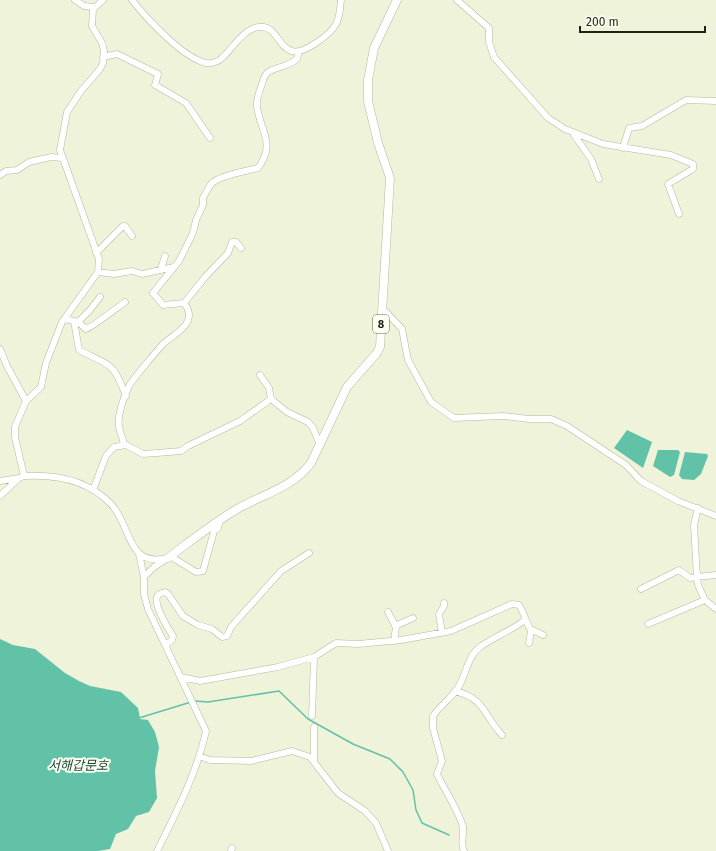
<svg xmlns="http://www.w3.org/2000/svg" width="716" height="851" font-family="'Fira Sans','Noto Sans KR',sans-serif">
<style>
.water{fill:#61c2a8}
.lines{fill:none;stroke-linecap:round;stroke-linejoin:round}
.stream{stroke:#61c2a8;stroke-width:1.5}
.minor-casing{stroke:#b3b89f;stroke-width:7}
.major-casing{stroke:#b3b89f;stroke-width:9}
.minor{stroke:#fff;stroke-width:6}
.major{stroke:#fff;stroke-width:8}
.labels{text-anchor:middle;stroke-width:4;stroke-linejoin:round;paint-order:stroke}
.shield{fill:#fcffef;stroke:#616358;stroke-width:1}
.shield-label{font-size:11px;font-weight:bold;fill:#1f2017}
.water-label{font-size:13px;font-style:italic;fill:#1b463b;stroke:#fcffef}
</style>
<rect width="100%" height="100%" fill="#eef3d9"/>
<path class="water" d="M 627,430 L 652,442 L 643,468 L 614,448 Z
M 658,450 L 678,450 L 680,452 L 674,475 L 670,477 L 653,466 Z
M 685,452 L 707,454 L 708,456 L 701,474 L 694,480 L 682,479 L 679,475 Z
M 0,639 L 13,645 L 35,649 L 65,673 L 79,681 L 90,686 L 121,692 L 138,708 L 140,719 L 148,720 L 155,732 L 159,747 L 155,771 L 157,798 L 149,812 L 136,816 L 128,829 L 116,834 L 110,849 L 98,851 L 0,851 Z"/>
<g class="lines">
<path class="stream" d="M 195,701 L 208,702 L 279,691 L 308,719 L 353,744 L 390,759 L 403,772 L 413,790 L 416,810 L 422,823 L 449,835
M 139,718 L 191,702"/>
<defs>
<path id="minor" d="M 75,0 L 84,6 L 94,7
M 132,0 C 146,18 183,58 206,63 C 211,64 218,62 222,58 C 232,49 244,28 259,27 C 277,25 277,47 292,51 C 303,55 331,34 336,24 C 340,17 340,8 341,0
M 457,0 L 489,28 L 489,42 L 494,57 L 548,118 L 565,129 L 603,144 L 671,155 L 693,164 L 693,169 L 668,184 L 679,214
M 103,57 L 117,54 L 158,74 L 155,85 L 186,103 L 210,138
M 572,132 L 591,159 L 599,179
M 623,148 L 629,128 L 642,126 L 686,100 L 716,101
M 0,175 L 6,171 L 17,170 L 29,162 L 51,157 L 62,158
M 96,253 L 123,226 L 125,226 L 132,236
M 174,267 L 153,293 L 163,305 L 184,303
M 161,269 L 165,256
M 98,272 L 114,274 L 132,271 L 142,274 L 174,267 L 179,261 L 193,233 L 196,220 L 203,205 L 203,198 C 206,193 209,187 211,184 C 219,175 247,171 258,168 C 277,143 259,129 257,106 C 256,99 260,90 262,84 C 263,80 264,76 267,73 C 272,68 288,67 297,59 L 299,51
M 382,311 L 386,312 L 402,329 L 408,360 L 431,402 L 454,418 L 503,416 L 529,419 L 551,419 L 567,426 L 626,465 L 641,481 L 678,501 L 716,516
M 64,319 L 74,321 L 79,350 C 111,367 112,360 126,396
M 74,321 L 78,322 L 86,329 C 91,328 118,307 125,302
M 78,322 L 90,310 L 100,297
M 0,349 L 7,366 L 26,401
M 260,375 L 269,388 L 271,399 L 287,412 L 308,422 L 313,428 L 320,445
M 124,445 C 123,438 120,433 119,427 C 117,415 124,397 129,386 C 132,380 160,347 164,343 C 177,332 199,322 184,303 L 206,276 L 228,253 L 232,242 L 236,242 L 241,248
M 24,476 L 15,437 L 15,427 L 26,401 L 41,387 L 46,363 L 62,322 L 98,272 L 99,259 L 60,150 L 67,112 L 81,91 L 100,69 L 103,63 L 104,51 L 102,43 L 92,26 L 93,9 L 103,0
M 0,481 L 19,478
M 93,490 L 106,456 L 114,447 L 126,445 L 143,454 L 157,453 L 181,451 L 188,446 L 240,421 L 271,399
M 0,496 L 19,478 L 24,476 C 56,474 88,480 111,504 C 132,526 126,568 168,558 L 154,567 L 144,577 L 144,594 L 148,609 L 206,731 C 197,773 176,813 157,851
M 698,508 L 694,525 L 697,577 L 716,575
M 139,554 L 144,577
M 170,556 L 196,572 L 203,571 L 214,531 L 218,528 L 220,520
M 641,589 L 679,570 L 690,578 L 697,577 L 698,585 L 705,600
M 388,612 L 396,627 L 394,641
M 648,624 L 705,600 L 716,609
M 395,626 L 413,618
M 530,629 L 543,635
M 442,633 L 439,614 L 444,606 L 444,603
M 165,645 L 172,640 L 173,636 C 168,629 154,605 157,597 C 158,593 162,593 165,592 L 168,594 L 183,616 L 198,625 L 212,629 L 222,637 L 227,636 L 231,627 L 281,571 L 309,553
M 181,677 L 200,681 L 278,667 L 314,657
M 455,691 C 486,699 483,715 502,735
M 312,716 L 314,657 L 336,643 L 358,644 L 401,640 L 451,631 L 512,604 L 519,605 C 524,613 526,622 531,631 L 529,643
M 199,756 L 210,760 L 251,761 L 292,751 L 310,757 L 338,793 L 365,811 L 376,823 L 388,851
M 314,760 L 314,727
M 231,851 L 232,848
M 464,851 C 460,845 464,835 463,827 C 460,813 443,787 437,774 L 442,761 L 433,728 L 433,716 C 440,706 451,698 458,688 C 466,675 467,657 480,647 C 493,637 511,631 525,620"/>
<path id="major" d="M 168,558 C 191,541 214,522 239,508 C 264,494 293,487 311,463 L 347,387 L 376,354 L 380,347 L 390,178 L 378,143 L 368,101 L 368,80 L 374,48 L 397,0"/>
</defs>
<use href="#minor" class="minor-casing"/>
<use href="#major" class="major-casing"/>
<use href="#minor" class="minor"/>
<use href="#major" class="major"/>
</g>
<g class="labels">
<rect class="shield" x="373" y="315" width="16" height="18" rx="3"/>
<g class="shield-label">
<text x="381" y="328">8</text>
</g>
<g class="water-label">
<text x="78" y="770">서해갑문호</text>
</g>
</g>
<path d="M580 26v6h125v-6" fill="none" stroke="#1f2017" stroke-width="2"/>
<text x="586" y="26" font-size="12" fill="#1f2017" stroke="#fcffef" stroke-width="3" paint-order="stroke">200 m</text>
</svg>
